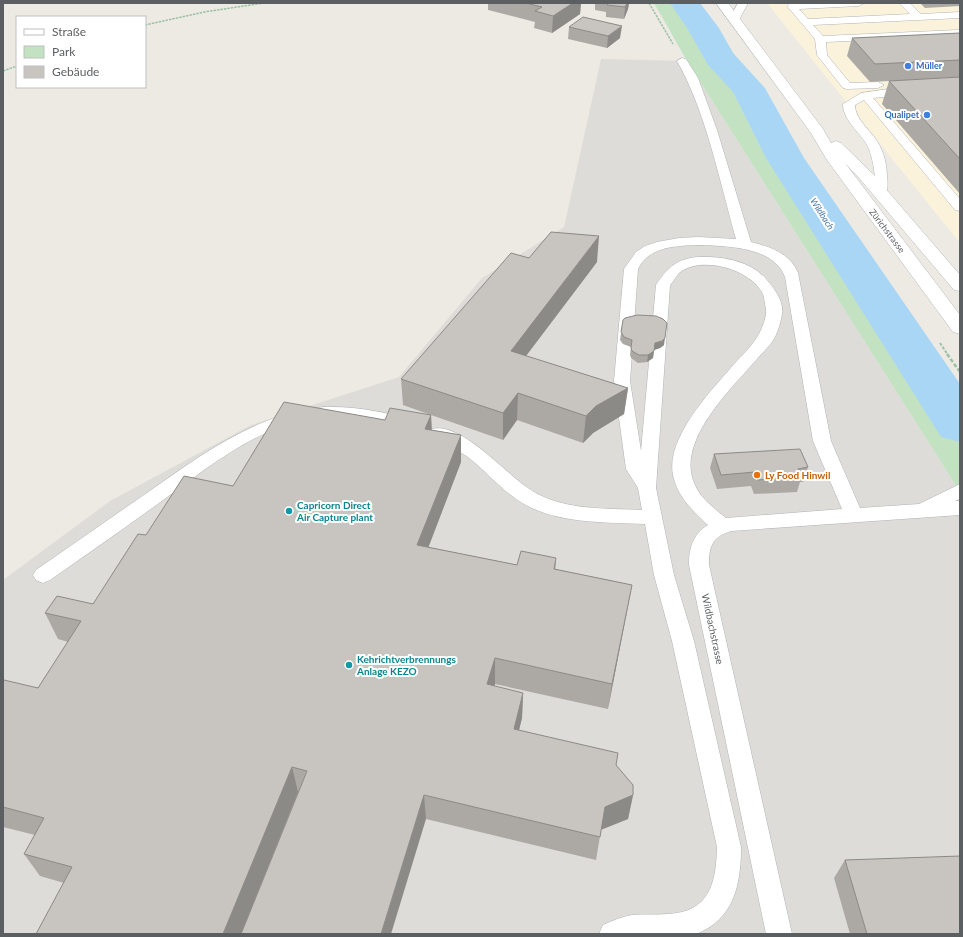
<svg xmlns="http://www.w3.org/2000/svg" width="963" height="937" font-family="Lato,sans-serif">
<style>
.commercial{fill:#faf2db}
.industrial{fill:#dedcd8}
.green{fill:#c3e2c2}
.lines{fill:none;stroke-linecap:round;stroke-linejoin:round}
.river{fill:#aad6f6;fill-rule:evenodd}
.lane-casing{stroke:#b1b4b7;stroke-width:1}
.secondary-casing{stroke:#b3b6b9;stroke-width:1}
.path-far2{stroke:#9cc2a6;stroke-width:1.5;stroke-dasharray:2.5 1;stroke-linecap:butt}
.path-far1{stroke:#9cc2a6;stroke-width:2;stroke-dasharray:3 1.5;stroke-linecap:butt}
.path{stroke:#9cc2a6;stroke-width:2.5;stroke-dasharray:4 2;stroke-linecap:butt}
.lane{fill:#fff;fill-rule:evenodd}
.secondary{fill:#fff;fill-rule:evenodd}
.wall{fill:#aca9a5}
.shaded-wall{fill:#8c8a86}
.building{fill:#c8c5c0;stroke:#8c8a86}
.shop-dot{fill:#3f7fe0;stroke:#fff;stroke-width:1.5}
.food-dot{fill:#e8710a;stroke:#fff;stroke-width:1.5}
.culture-dot{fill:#0f9aa8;stroke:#fff;stroke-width:1.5}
.labels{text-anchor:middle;stroke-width:4;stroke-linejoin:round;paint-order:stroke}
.far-shop-label{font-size:9px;font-weight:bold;fill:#366cbe;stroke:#fff;text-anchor:start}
.far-water-label{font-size:9px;font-style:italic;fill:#4a78a6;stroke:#fff}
.far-street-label{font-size:9px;fill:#5c5f62;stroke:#fff}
.food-label{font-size:10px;font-weight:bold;fill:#c56008;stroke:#fff;text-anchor:start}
.culture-label{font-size:10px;font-weight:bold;fill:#0d838f;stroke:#fff;text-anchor:start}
.street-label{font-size:10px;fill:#5c5f62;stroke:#fff}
</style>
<rect width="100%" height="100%" fill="#edeae4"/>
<path class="commercial" d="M 767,3 L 960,3 L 960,243 L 839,93 Z"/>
<path class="industrial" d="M 601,59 L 687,61 L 960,492 L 960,934 L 3,934 L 3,580 L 110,501 L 251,425 L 399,377 L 482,278 L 564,227 Z"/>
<path class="green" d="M 654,3 L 700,3 L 960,392 L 960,492 L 687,61 Z"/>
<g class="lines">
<path class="river" d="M 670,3 L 700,3 L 719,28 L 733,53 L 765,88 L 804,158 L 960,384 L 960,442 L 941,437 L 766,158 L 733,92 L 708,65 L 687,28 Z"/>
<defs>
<path id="lane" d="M 738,3 L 748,3 L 738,22 L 730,22 L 729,20 Z
M 793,3 L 864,3 L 859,6 L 799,9 L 808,19 L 910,14 L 899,3 L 910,3 L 921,14 L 960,12 L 960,18 L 813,25 L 823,36 L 958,30 L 960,30 L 960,36 L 826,42 L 827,55 L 850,83 L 878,82 L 884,85 L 878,88 L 847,89 L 843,88 L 817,55 L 815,39 L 787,6 L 789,4 Z
M 682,58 L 686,59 L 698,78 L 717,130 L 751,242 C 770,247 790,253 798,273 L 831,441 L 860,508 L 919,504 L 960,484 L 960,499 L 955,501 L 960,501 L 960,515 L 731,531 C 712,537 709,546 709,565 L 792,934 L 766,934 L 689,565 C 689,548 693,534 708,525 C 694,512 679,498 674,479 C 662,440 713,389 736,362 C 750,347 762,336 766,314 C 767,311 765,306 765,303 C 764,300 764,296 763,294 C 751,269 701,255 679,273 C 676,276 673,282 670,285 L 656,488 L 674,575 L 694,641 L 741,847 C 741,885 734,919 696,934 L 599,934 L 603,925 C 612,921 621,917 632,915 C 644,914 656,915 668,914 C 710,912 716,883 717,847 L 672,641 L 654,575 L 645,524 C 605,522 560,524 524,504 C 503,492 487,472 468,457 C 460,451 432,438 429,433 L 432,429 C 459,421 504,471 525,486 C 558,511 602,508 642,510 L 638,488 L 626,469 L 614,381 L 624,269 L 636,252 L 645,246 L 657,242 L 679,238 L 698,237 L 736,239 C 720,183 706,111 677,61 ZM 698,245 C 725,246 774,246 785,277 L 813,441 L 842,509 L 726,518 C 715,509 701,499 695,485 C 674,442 732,388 757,359 C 763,352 771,345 775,337 C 778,331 781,321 782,314 C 784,301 774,288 766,279 C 751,261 722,256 699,257 C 678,258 667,268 656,285 L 641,451 L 630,381 L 638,269 C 649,246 676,246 698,245 Z
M 902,87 L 960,89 L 960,95 L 919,94 L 873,98 L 960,199 L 960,211 L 955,210 L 864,100 L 855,105 C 855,119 871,131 877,141 C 884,152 887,165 887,177 C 888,183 888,190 885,195 L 875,195 C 873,191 874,188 875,183 C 875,172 873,160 869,149 C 863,134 843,122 843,104 L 861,93 Z
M 324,407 C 356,406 386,412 416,421 L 419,425 L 416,429 L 410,431 C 378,422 345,415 311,420 C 253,428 205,470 159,503 C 123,529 86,555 50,580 L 43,583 L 36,580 L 33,575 L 36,570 C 72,545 108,520 144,495 C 200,456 254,414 324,407 Z"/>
<path id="secondary" d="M 716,3 L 728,3 L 823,129 L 831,143 L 836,141 L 841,143 L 872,173 L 960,275 L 960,291 L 954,290 L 860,179 L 845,163 L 960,315 L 960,334 L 953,332 L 827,160 L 811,133 Z"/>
</defs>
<use href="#lane" class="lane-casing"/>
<use href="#secondary" class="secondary-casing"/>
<path class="path-far2" d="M 649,3 L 673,44
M 145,25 L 204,12 L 264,3
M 3,71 L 17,66"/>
<path class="path-far1" d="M 940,343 L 948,355"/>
<path class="path" d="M 947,354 L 960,372"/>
<use href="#lane" class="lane"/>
<use href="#secondary" class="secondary"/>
</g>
<path class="wall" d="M 488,3 L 581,3 L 580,14 L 552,33 L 534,28 L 535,22 L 488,10 Z
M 595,3 L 629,3 L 628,9 L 624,19 L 606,17 L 606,12 L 595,10 Z
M 920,3 L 960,3 L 960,6 L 925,8 Z
M 569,27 L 620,38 L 607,48 L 568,39 Z
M 960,33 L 960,194 L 882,104 L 889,81 L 870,82 L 847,56 L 852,38 Z
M 597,262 L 526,356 L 628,388 L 624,414 L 593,433 L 583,443 L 517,420 L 503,440 L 431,415 L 432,430 L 461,435 L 461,462 L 428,547 L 517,565 L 555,569 L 632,585 L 627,611 L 608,709 L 495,684 L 494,686 L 523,693 L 522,718 L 519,730 L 616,765 L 633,795 L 628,819 L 601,830 L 596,860 L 426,819 L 298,792 L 241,934 L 40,876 L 24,854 L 35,835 L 3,827 L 3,683 L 38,688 L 68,642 L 58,639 L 45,613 L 93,604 L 146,535 L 233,486 L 385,420 L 431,415 L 403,405 L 401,379 Z
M 623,320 L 664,345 L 660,348 L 654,350 L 653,358 L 647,362 L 638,363 L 631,358 L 630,355 L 631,347 L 623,344 L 620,340 Z
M 714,454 L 808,467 L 803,482 L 800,482 L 797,492 L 754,494 L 751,486 L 717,489 L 710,468 Z
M 845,860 L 960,934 L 850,934 L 834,878 Z"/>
<path class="shaded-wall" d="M 573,3 L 581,3 L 580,14 L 552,33 L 553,16 Z
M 627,3 L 629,3 L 628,9 L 624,19 L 625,7 Z
M 622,26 L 620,38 L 607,48 L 608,36 Z
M 599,236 L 597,262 L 510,377 L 511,351 Z
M 665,338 L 664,345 L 660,348 L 654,350 L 655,343 Z
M 654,351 L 653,358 L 647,362 L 648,355 Z
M 628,388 L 624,414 L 593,433 L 583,443 L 586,416 L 596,406 Z
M 518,393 L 517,420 L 503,440 L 503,413 Z
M 431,415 L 432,442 L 425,429 Z
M 461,435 L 461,462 L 419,572 L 417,545 Z
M 556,558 L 554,585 L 554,569 Z
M 632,585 L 627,611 L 608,709 L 612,684 Z
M 495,658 L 495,684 L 487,710 L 487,684 Z
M 523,693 L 522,718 L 513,754 L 514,729 Z
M 292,767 L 298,792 L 241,934 L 223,934 Z
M 424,795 L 426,819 L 391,934 L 381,934 Z
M 633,795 L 628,819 L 600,830 L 605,807 Z"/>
<path class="building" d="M 526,3 L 573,3 L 553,16 L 535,11 L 542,7 Z
M 608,3 L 627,3 L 625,7 L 607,5 Z
M 583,17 L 622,26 L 608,36 L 569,27 Z
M 960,33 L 960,60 L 875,64 L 852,38 Z
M 960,77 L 960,159 L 889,81 Z
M 551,232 L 599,236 L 511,351 L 628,388 L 596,406 L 586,416 L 518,393 L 503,413 L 401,379 L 511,253 L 529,258 Z
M 637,315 L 656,316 L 663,319 L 667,323 L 665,338 L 662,341 L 655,343 L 654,351 L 648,355 L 639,355 L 632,351 L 631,348 L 632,340 L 624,337 L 621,332 L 623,320 L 625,318 Z
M 284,402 L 385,420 L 390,408 L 431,415 L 425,429 L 461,435 L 417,545 L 517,565 L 521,551 L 556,558 L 554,569 L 632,585 L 612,684 L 495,658 L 487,684 L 523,693 L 514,729 L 618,753 L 616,765 L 633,785 L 633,795 L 605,807 L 600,837 L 424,795 L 381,934 L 241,934 L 307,771 L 292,767 L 223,934 L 36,934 L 72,867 L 24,854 L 44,818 L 3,807 L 3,683 L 4,680 L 38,688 L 81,621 L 45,613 L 57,596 L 93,604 L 138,534 L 146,535 L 184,476 L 233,486 Z
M 800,449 L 808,467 L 798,469 L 801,477 L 758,480 L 755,472 L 721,475 L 714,454 Z
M 960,856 L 960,934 L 867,934 L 845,860 Z"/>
<g class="shop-dot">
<circle cx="908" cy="66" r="4"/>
<circle cx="927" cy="115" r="4"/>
</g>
<circle class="food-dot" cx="757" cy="475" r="4"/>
<g class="culture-dot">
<circle cx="289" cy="511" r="4"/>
<circle cx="349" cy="665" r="4"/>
</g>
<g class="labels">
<g class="far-shop-label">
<text x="916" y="69">Müller</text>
<text x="919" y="118" text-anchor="end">Qualipet</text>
</g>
<g class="far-water-label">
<text transform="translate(822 214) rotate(57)" y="3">Wildbach</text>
</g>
<g class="far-street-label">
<text transform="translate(887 231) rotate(53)" y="3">Zürichstrasse</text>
</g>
<g class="food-label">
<text x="765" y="479">Ly Food Hinwil</text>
</g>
<g class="culture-label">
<text x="297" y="509">Capricorn Direct<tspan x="297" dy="12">Air Capture plant</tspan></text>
<text x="357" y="663">Kehrichtverbrennungs<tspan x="357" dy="12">Anlage KEZO</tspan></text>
</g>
<g class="street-label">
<text transform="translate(713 629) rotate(78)" y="4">Wildbachstrasse</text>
</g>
</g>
<rect width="963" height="937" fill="none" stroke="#5c5f62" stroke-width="8"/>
<rect x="16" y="16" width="130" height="72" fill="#ffffff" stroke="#bebfc0"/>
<rect x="24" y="29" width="20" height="6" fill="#ffffff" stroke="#bebfc0"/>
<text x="52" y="36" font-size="12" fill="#5c5f62">Straße</text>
<rect x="24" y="46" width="20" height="12" fill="#c3e2c2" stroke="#bebfc0"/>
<text x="52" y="56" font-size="12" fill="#5c5f62">Park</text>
<rect x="24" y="66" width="20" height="12" fill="#c8c5c0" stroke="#bebfc0"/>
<text x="52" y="76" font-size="12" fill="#5c5f62">Gebäude</text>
</svg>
